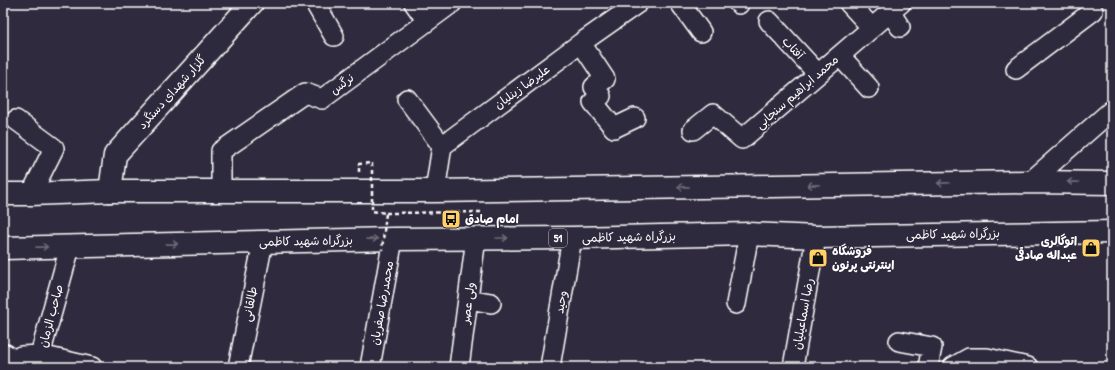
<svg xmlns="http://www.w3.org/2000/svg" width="1115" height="370" font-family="'Patrick Hand','Playpen Sans Arabic',sans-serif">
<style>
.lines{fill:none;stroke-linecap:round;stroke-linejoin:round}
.street-casing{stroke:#fff;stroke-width:22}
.secondary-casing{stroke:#fff;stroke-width:25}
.highway-casing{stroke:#fff;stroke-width:25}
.path{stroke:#fff;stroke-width:2.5;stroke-dasharray:4 3;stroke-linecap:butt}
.street{stroke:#2f2a3d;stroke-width:19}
.secondary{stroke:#2f2a3d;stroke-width:22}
.highway{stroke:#2f2a3d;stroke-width:22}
.path-bridge{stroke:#fff;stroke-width:2.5;stroke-dasharray:4 3;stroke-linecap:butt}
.oneway{stroke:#6d6a77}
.labels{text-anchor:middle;stroke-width:3;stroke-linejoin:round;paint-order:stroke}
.shield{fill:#2f2a3d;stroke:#c1bfc5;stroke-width:1}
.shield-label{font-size:11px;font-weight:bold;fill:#fff}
.street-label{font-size:12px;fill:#fff;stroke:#2f2a3d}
.poi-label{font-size:12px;font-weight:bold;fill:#fff;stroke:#2f2a3d;text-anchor:start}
</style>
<rect width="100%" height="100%" fill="#2f2a3d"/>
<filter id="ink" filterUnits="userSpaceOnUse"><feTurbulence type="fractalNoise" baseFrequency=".025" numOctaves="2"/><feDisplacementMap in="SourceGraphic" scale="8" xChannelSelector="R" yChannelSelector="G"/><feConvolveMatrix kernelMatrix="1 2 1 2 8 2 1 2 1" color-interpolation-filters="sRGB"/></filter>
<g filter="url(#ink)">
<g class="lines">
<defs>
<path id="street" d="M 315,3 L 334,36
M 414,3 L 427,21
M 680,3 L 701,32
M 738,3 L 739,4
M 849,3 L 872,28
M 890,12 L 900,27
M 769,21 L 818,74
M 581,43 L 605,79 L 594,87 L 601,96 L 593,102 L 614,128 L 635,118
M 840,56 L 869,88
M 1016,69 L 1093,11
M 407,99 L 442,146
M 16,120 L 54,148 L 31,194
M 693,130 L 713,114 L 742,139 L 901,3
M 1030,182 L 1112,110
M 221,191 L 221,151 L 305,93 L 322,99 L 452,3
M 435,191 L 442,146 L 581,43 L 638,3
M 468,299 L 491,303
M 736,304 L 749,234
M 899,341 L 932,347 L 928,367
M 3,355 L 6,354 L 18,365
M 40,355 L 92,367
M 18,367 L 21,356 L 40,355 L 70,247
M 238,367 L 263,242
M 370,367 L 393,239
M 459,367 L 476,238
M 550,367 L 572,238
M 793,367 L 816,237
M 953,367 L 969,358 L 987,358 L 1028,367"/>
<path id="secondary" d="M 110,191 L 115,155 L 252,3"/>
<path id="highway" d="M 3,194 L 31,194 L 110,191 L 435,191 L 1030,182 L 1112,183
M 3,248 L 393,239 L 572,238 L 749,234 L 816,237 L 1112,232"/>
</defs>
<use href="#street" class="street-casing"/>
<use href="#secondary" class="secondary-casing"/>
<use href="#highway" class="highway-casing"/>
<path class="path" d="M 359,172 L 359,164 L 372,163
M 386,213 L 484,212"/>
<use href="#street" class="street"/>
<use href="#secondary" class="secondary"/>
<use href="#highway" class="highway"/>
<path class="path-bridge" d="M 372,163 L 372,211 L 386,213 L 382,250"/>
</g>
<defs><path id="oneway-shaft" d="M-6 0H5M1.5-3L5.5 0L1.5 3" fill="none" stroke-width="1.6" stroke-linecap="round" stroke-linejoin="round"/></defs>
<g class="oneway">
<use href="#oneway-shaft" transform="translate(1073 182) rotate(-179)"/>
<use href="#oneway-shaft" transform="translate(943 183) rotate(179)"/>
<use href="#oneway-shaft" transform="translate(813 185) rotate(179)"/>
<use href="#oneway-shaft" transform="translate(683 187) rotate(179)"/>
<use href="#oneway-shaft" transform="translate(502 238)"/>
<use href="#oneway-shaft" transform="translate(372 239) rotate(-1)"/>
<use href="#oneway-shaft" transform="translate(172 244) rotate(-1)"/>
<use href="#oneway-shaft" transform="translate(42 247) rotate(-1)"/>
</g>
</g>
<defs>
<symbol id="bus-square" viewBox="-11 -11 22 22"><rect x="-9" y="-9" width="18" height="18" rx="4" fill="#ffd166" stroke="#2f2a3d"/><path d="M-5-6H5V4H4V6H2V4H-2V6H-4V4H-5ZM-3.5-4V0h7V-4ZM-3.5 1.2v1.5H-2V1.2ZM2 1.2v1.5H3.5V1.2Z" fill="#111"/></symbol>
<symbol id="shop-square" viewBox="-11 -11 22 22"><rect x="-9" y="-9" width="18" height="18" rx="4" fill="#ffd166" stroke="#2f2a3d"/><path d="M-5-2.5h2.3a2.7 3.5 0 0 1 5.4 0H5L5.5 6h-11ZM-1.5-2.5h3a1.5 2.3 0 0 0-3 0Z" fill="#111"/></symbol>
</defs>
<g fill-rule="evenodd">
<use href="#bus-square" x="440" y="208" width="22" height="22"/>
<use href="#shop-square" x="1080" y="237" width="22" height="22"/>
<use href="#shop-square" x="807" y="247" width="22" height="22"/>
</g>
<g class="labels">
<rect class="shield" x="549" y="229" width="18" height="18" rx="3"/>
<g class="shield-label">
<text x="558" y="242">51</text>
</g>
<g class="street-label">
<text transform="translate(793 48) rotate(47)" y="4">آفتاب</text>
<text transform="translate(342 84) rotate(-37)" y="4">نرگس</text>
<text transform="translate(522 87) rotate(-36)" y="4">علیرضا زینلیان</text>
<text transform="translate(172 92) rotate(-48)" y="4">گلزار شهدای دستگرد</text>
<text transform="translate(797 92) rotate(-41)" y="4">محمد ابراهیم سنجابی</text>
<text transform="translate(953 234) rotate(-1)" y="4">بزرگراه شهید کاظمی</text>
<text transform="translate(629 237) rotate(-1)" y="4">بزرگراه شهید کاظمی</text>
<text transform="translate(306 241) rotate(-1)" y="4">بزرگراه شهید کاظمی</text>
<text transform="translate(561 302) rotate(-80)" y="4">وحید</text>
<text transform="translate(382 303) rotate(-80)" y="4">محمدرضا صفریان</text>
<text transform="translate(468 303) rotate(-82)" y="4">ولی عصر</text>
<text transform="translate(250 304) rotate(-79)" y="4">طالقانی</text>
<text transform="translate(803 314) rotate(-80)" y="4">رضا اسماعیلیان</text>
<text transform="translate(51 316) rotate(-75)" y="4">صاحب الزمان</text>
</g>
<g class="poi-label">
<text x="465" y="223">امام صادق</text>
<text x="1077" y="245" text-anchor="end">اتوگالری<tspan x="1077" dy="14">عبداله صادقی</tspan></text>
<text x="832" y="255">فروشگاه<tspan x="832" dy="14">اینترنتی پرنون</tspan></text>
</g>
</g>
<rect width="1115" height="370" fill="none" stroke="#2f2a3d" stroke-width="16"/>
<rect x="8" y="8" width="1099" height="354" fill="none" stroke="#fff" stroke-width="1.5" filter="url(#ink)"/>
</svg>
